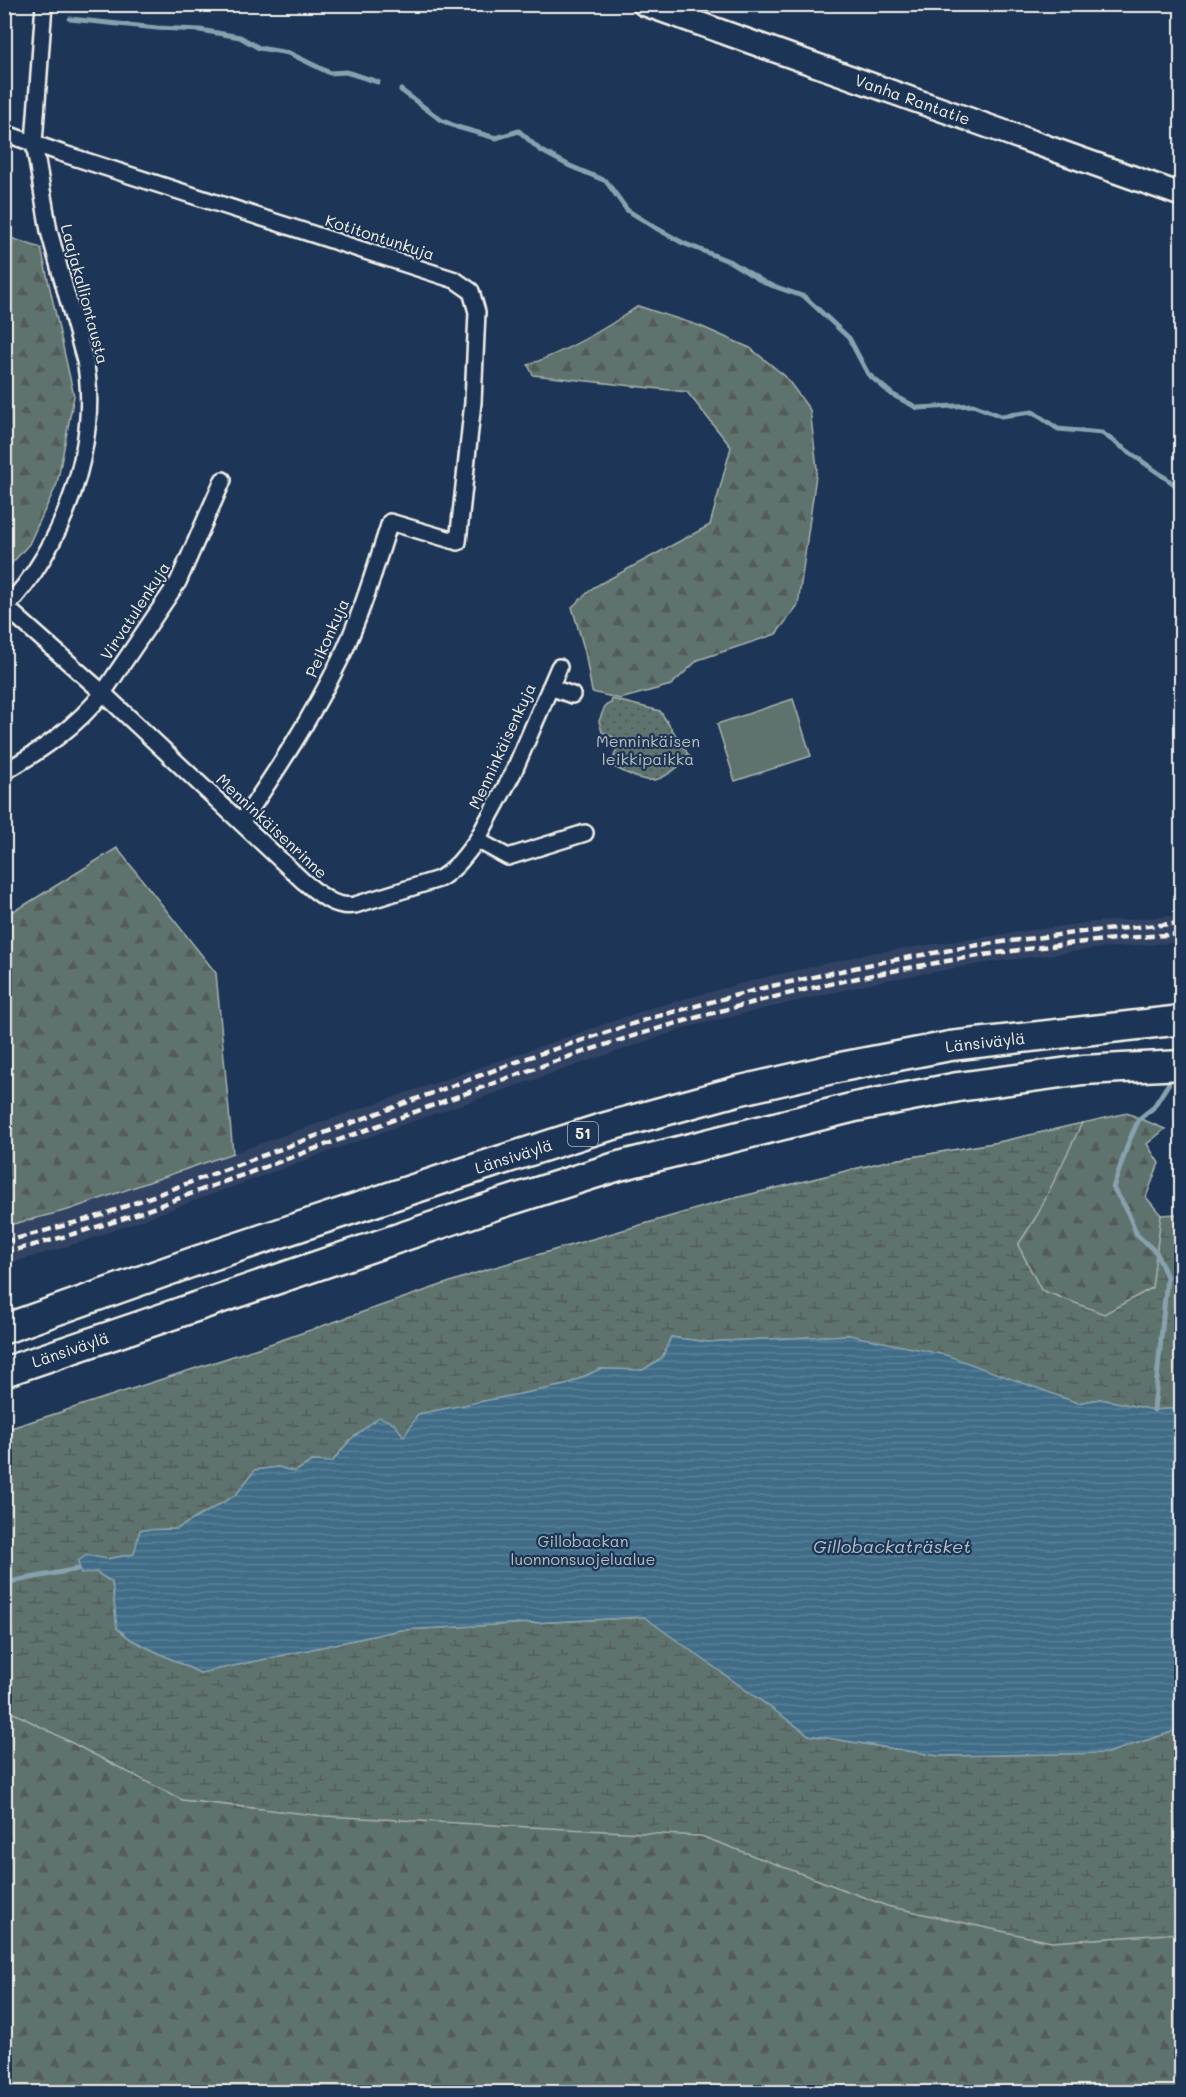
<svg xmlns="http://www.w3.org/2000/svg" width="1186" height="2097" font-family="Mali,sans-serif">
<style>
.built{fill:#314264}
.grass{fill:url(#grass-dots);stroke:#a9b2ab;stroke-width:1.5}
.forest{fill:url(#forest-firs);stroke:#a9b2ab;stroke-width:1.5}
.wetland{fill:url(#wetland-marsh);stroke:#a9b2ab;stroke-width:1.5}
.pitch{fill:#5e736e;stroke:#a9b2ab;stroke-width:1.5}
.water{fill:url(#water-rules);stroke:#88a1ae;stroke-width:1.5}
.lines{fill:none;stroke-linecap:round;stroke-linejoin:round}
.stream{stroke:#88a1ae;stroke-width:5}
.street-casing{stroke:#f4f1e8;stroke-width:20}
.secondary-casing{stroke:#f4f1e8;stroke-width:27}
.highway-casing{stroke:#f4f1e8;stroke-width:33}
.street{stroke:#1d3557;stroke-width:15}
.secondary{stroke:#1d3557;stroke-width:22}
.highway{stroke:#1d3557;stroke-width:28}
.rail{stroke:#f4f1e8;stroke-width:4.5;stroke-dasharray:9 4.5;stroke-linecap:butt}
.labels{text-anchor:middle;stroke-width:4.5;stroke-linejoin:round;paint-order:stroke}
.shield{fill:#1d3557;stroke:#b4b9bc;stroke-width:1.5}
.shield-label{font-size:15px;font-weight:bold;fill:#f4f1e8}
.street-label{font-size:16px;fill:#f4f1e8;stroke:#1d3557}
.park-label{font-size:16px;fill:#b8bfb7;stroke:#1d3557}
.water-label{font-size:18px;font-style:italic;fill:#b5c2c6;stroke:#1d3557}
</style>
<defs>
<pattern id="grass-dots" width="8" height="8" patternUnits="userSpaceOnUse" patternTransform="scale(1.5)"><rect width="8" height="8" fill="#5e736e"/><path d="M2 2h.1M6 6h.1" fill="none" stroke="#525b58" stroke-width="1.8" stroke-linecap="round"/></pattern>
<pattern id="forest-firs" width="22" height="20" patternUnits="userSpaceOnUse" patternTransform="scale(1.5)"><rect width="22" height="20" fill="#5e736e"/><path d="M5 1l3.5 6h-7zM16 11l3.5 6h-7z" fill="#525b58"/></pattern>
<pattern id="wetland-marsh" width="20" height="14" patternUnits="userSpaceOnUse" patternTransform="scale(1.5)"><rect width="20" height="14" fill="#5e736e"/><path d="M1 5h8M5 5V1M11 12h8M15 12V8" fill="none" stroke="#525b58"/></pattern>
<pattern id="water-rules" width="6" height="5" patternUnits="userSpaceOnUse" patternTransform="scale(1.5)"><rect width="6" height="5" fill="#406c87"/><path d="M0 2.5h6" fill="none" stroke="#5c8198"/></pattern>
</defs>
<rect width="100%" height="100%" fill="#1d3557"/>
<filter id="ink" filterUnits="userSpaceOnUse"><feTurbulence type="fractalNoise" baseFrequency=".0167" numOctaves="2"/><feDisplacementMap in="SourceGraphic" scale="12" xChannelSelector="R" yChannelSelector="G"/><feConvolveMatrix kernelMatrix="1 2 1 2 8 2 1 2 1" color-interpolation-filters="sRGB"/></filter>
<g filter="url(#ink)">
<path class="built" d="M 1181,915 L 1181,942 L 1094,949 L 985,963 L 882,981 L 688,1027 L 396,1127 L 82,1242 L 5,1265 L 5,1226 L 68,1210 L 651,1008 L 758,979 L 871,953 L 1084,923 Z"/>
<path class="grass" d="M 612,699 L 660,711 L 690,757 C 656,785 654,787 614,767 L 612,762 L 618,745 L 617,739 L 602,732 L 599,721 L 605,706 L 611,703 Z"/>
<path class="forest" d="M 5,236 L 41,248 L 74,396 L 57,484 L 29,544 L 5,571 Z
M 638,306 L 700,326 L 750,348 L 785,376 L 810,410 L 817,468 L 798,605 L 776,634 L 698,660 L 671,685 L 620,699 L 592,692 L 585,652 L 572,607 L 594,587 L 710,525 L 731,447 L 687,392 L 533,375 L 528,365 C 568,350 603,331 638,306 Z
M 117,848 L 216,973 L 233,1153 L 68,1210 L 5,1226 L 5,915 L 23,906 Z
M 1127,1113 L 1165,1129 L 1147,1144 L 1159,1163 L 1146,1197 L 1161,1215 L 1182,1214 L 1181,2092 L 5,2092 L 5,1430 L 727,1200 L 883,1162 L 999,1142 Z"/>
<path class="wetland" d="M 1082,1123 L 1038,1214 L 1018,1245 L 1041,1290 L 1104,1314 L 1152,1288 L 1161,1215 L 1181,1214 L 1181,1408 L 1154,1410 L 1100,1399 L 1078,1403 L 1025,1385 L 849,1335 L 707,1342 L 671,1337 L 662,1358 L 643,1370 L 600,1369 L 566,1385 L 419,1414 L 404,1437 L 350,1440 L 332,1462 L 312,1461 L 295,1472 L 278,1467 L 255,1470 L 236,1495 L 177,1529 L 140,1530 L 135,1554 L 107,1559 L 87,1555 L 96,1572 L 112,1582 L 117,1628 L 132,1640 L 200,1673 L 400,1630 L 645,1617 L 809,1735 L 939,1756 L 1107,1753 L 1181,1729 L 1181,1933 L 1051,1942 L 887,1906 L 701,1836 L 324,1816 L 182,1800 L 16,1714 L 5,1711 L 5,1430 L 261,1347 L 485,1270 L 727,1200 L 883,1162 L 999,1142 Z"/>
<path class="pitch" d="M 793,699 L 811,756 L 735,781 L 717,724 Z"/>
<path class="water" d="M 849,1335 L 946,1355 L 1078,1403 L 1100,1399 L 1154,1410 L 1181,1408 L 1181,1729 L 1107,1753 L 939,1756 L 809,1735 L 644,1617 L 400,1630 L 200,1673 L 132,1640 L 117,1628 L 112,1582 L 96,1572 L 81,1574 L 78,1561 L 87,1555 L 107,1559 L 134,1554 L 140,1530 L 177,1529 L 236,1495 L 255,1470 L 278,1467 L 295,1472 L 312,1461 L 332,1462 L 350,1440 L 379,1417 L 394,1423 L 404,1437 L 418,1414 L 566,1385 L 600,1369 L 643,1370 L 662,1358 L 671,1337 L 707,1342 Z"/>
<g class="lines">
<path class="stream" d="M 70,19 L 157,28 L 200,30 L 240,37 L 259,48 L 289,53 L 330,73 L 346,72 L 378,82
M 401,90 L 441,120 L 457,127 L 496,138 L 519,131 L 540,150 L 570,166 L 606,181 L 627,210 L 656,228 L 683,243 L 731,262 L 765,283 L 805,297 L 849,338 L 868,374 L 893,395 L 918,408 L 973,405 L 1001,416 L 1033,412 L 1058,429 L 1102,433 L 1177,486 L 1182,497
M 1178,889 L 1182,884
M 1154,1410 L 1167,1277 L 1156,1252 L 1137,1235 L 1126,1208 L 1113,1188 L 1129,1141 L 1139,1119 L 1153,1108 L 1169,1083
M 4,1583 L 78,1569"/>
<defs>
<path id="street" d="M 4,133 L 61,153 L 455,280 L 471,291 L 477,312 L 473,402 L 458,542 L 390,522 C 375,568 361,616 340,660 C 312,717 277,770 242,822
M 6,607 L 103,693 L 303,881 C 318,893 334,909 355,905 L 439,879 C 456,869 465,856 477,840 L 508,857 L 585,833
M 4,609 C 63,550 101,442 85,361 L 49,231 L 34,143 L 44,4
M 550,687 L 572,695
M 4,772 C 42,750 76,727 103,693 L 178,582 L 223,480
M 477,840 L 513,773 L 559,667"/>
<g id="secondary">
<path id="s1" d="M 644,4 L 1182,195"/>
</g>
<g id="highway">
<path id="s2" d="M 4,1329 L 196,1261 L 483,1166 L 599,1129 L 737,1091 L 841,1067 L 950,1046 L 1182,1020"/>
<path id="s3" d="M 4,1372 L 496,1205 L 619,1166 L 855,1107 L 958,1087 L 1083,1070 L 1182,1065"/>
</g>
</defs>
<use href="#street" class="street-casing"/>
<use href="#secondary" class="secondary-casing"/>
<use href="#highway" class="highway-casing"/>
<use href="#street" class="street"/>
<use href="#secondary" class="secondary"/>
<use href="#highway" class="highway"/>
<path class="rail" d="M 4,1242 L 99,1216 L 530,1057 L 651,1018 L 763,988 L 877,963 L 979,945 L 1082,932 L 1182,923
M 4,1253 C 34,1245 64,1237 93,1228 C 135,1216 175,1199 215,1185 C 321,1147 427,1107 533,1069 C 742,996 961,947 1182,934"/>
</g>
</g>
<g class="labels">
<rect class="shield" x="568" y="1122" width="30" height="24" rx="4.5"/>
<g class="shield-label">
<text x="583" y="1139">51</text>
</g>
<g class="street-label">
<text dy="6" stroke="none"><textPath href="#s1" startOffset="285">Vanha Rantatie</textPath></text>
<text transform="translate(380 237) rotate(18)" y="6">Kotitontunkuja</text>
<text transform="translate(85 294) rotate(75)" y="6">Laajakalliontausta</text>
<text transform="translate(135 611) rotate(-57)" y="6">Virvatulenkuja</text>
<text transform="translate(327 638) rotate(-66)" y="6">Peikonkuja</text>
<text transform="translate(502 746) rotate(-65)" y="6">Menninkäisenkuja</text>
<text transform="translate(272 826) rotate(43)" y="6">Menninkäisenrinne</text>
<text dy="6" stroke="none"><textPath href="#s2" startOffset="1024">Länsiväylä</textPath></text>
<text dy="6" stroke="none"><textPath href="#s2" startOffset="538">Länsiväylä</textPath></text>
<text dy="6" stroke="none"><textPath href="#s3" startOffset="70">Länsiväylä</textPath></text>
</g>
<g class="park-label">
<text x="648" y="747">Menninkäisen<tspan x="648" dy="18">leikkipaikka</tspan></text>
<text x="583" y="1547">Gillobackan<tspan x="583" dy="18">luonnonsuojelualue</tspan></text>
</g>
<g class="water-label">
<text x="892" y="1553">Gillobackaträsket</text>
</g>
</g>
<rect width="1186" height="2097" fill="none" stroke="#1d3557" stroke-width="24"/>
<rect x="12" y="12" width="1162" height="2073" fill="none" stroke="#f4f1e8" stroke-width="2" filter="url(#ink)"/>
</svg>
